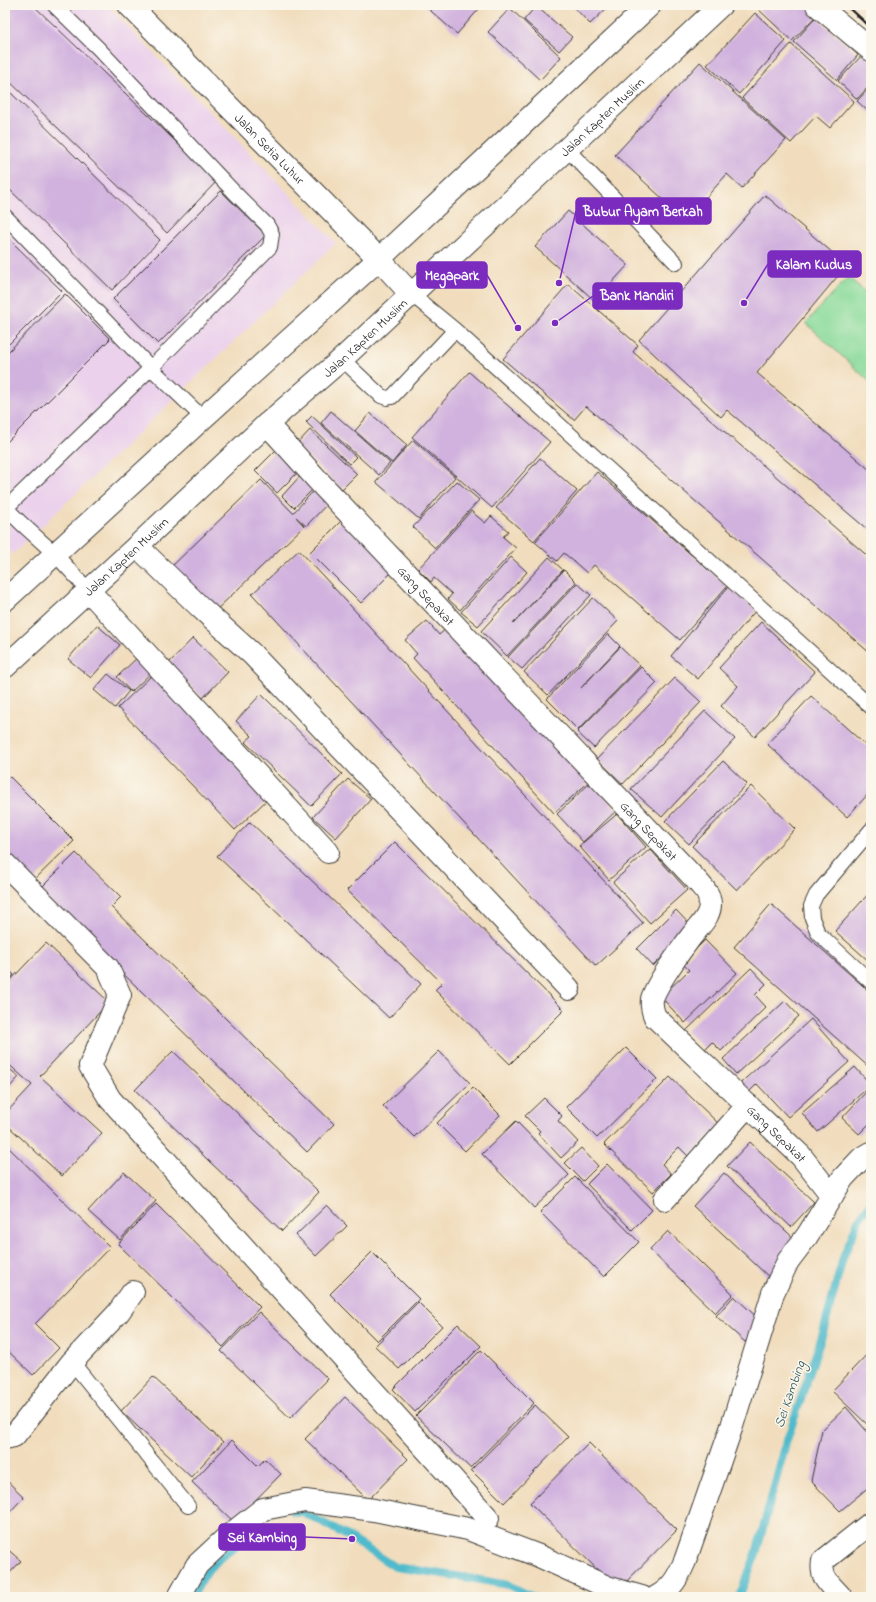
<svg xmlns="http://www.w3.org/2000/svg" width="876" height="1602" font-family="'Indie Flower',sans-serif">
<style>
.built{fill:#ebd1ec}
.green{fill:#89da9a;stroke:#527b5b}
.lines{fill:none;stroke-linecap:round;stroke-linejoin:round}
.stream{stroke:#4fbacb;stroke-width:8}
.building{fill:#d1b2de}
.service-casing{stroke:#3c3934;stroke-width:16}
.minor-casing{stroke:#3c3934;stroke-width:24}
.primary-casing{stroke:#3c3934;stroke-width:24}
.service{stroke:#fff;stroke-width:14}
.minor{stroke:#fff;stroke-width:22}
.primary{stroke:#fff;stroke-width:22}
.rail{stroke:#1c1c1c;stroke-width:3}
.labels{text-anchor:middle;stroke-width:3;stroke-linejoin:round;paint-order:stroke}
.street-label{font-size:13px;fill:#1c1c1c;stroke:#fbf7ec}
.water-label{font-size:14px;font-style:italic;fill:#305b62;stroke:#fbf7ec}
.leader{fill:none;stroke:#7b2cbf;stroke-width:1.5}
.callout-dot{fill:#7b2cbf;stroke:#fbf7ec;stroke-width:1.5}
.callout{fill:#7b2cbf;stroke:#7b2cbf;stroke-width:1.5}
.callout-label{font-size:14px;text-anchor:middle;font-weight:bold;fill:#fff}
</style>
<rect width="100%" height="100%" fill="#fbf7ec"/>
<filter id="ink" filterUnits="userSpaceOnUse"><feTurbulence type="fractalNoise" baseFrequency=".025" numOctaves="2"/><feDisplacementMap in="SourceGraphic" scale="8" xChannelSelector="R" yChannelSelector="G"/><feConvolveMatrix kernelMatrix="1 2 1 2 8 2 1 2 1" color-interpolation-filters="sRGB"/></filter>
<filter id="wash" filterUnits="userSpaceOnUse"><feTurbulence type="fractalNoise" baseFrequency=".012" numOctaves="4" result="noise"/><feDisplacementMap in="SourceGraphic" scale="16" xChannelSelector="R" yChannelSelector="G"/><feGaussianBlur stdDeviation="0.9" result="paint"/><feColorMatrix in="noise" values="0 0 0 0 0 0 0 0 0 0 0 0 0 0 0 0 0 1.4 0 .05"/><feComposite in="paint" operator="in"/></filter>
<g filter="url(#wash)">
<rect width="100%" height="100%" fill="#f1ddbd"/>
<path class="built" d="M 5,5 L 107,5 L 336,243 L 13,554 L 5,546 Z"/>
<path class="green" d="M 848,277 L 871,297 L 871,383 L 806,323 Z"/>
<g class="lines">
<path class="stream" d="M 293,1512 L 302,1512 L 324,1523 L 352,1539 L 395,1567 L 469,1578 L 509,1585 L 533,1597
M 192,1597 L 206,1573 L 220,1558 L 235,1547 L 247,1533
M 739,1597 L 756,1554 L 786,1443 L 823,1333 L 843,1258 L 858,1221 L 871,1203"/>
</g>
<g id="blocks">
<path class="building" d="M 5,5 L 33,5 L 217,181 L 167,233 L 5,77 Z
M 424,5 L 474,5 L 479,9 L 457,34 Z
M 572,5 L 610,5 L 590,24 Z
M 759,5 L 804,5 L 816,16 L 792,41 L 756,7 Z
M 536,6 L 572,37 L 559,51 L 524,20 Z
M 510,8 L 561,57 L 540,80 L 488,32 Z
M 755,13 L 786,41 L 739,94 L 707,65 Z
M 816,17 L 858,55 L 837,80 L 794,42 Z
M 791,44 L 854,101 L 830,128 L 816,116 L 791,143 L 742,98 Z
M 865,52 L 871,58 L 871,84 L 857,99 L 838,81 Z
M 700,62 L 786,140 L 742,188 L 727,174 L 686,220 L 615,155 Z
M 871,86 L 871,114 L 857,101 Z
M 5,87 L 160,240 L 112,290 L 5,185 Z
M 221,191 L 266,235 L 158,344 L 113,299 Z
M 765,195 L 847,265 L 757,373 L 871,471 L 871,527 L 868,530 L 727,410 L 721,417 L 639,340 Z
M 568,211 L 628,265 L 595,301 L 535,247 Z
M 5,235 L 62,291 L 9,344 L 5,339 Z
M 568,284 L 638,345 L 633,352 L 871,559 L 871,654 L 586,406 L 574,420 L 503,359 Z
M 65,294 L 110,339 L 5,444 L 5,355 Z
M 469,372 L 550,442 L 492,508 L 412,437 Z
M 331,411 L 390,463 L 379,475 L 321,423 Z
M 370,413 L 407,445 L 392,463 L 355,431 Z
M 312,416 L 356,457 L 349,464 L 306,422 Z
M 310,430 L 357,474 L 342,489 L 296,445 Z
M 413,440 L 455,477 L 419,519 L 376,482 Z
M 277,449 L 299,471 L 277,493 L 255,471 Z
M 540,458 L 577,491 L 534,541 L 496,508 Z
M 597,472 L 727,586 L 680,640 L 594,565 L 587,573 L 564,553 L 557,561 L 535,542 Z
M 300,476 L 313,489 L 294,508 L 282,496 Z
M 261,480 L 293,513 L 318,486 L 332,499 L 306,526 L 296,517 L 304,526 L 212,614 L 169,569 Z
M 457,481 L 479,500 L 435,548 L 413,527 Z
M 471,511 L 485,523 L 491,516 L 508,531 L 503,537 L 516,548 L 460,610 L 448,599 L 452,594 L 434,578 L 431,582 L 418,569 Z
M 344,518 L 395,569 L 361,603 L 310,552 Z
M 299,550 L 643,923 L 596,966 L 252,594 Z
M 511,557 L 527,572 L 478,626 L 461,612 Z
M 549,557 L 563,570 L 513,624 L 564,570 L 576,582 L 507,656 L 481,631 Z
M 577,583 L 591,595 L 522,669 L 508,657 Z
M 728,587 L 756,610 L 698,679 L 671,656 Z
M 593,598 L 618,621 L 548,695 L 524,672 Z
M 427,621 L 439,635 L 451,624 L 592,779 L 554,813 L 413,658 L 417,654 L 405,640 Z
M 761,622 L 815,672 L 755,737 L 721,706 L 738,686 L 719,668 Z
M 97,625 L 120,645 L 91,678 L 68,659 Z
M 608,634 L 620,646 L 581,688 L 620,647 L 640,666 L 578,730 L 547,699 Z
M 193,638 L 228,672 L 203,698 L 168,664 Z
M 141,654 L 155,669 L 131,692 L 117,677 Z
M 641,667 L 657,683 L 594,748 L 577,732 Z
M 108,674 L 129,691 L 115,708 L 94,690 Z
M 153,674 L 271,796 L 235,830 L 118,708 Z
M 675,678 L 701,702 L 623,784 L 597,759 Z
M 261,694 L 342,774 L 311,806 L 245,742 L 252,736 L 236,721 Z
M 811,696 L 871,750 L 871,791 L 847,817 L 767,744 Z
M 705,711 L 735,739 L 662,817 L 631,789 Z
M 723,761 L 747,784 L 689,844 L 665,821 Z
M 10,777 L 74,841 L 28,886 L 5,863 L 5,782 Z
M 348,779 L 371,799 L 336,838 L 313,817 Z
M 591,782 L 617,810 L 583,842 L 557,814 Z
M 751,786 L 795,829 L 737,890 L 692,846 Z
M 617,814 L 646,847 L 609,880 L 579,846 Z
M 250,822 L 421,984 L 389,1018 L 217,856 Z
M 395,842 L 564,1010 L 510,1064 L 435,990 L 442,983 L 347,890 Z
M 650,849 L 687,890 L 650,923 L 613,882 Z
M 76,853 L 121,897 L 111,907 L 334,1124 L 307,1152 L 38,891 Z
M 871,891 L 871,963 L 835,931 Z
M 771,904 L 871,993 L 871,1069 L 734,947 Z
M 676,910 L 693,928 L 653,966 L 637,949 Z
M 705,940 L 737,973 L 685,1023 L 661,997 L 689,970 L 682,963 Z
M 46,943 L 109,1002 L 40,1076 L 102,1133 L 62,1176 L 5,1123 L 5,1114 L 32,1085 L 5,1061 L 5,986 Z
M 5,966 L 14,975 L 5,985 Z
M 751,968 L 766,984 L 755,995 L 766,1007 L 721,1051 L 712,1042 L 705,1049 L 686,1031 Z
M 785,1001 L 799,1016 L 736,1074 L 723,1059 Z
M 811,1019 L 849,1062 L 788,1117 L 757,1084 L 744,1097 L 735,1088 Z
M 626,1048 L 657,1079 L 597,1138 L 566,1107 Z
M 173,1051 L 319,1192 L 282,1231 L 135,1090 Z
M 439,1051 L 470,1083 L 414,1137 L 383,1106 Z
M 5,1065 L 19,1077 L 5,1092 Z
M 855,1067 L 871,1085 L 818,1132 L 802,1113 Z
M 670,1077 L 720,1125 L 689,1157 L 679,1147 L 662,1164 L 671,1174 L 653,1192 L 604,1144 Z
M 473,1088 L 500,1115 L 465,1151 L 437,1123 Z
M 866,1092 L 871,1097 L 871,1124 L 870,1123 L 859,1134 L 842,1118 Z
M 544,1098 L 562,1116 L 558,1121 L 578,1142 L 561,1158 L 538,1133 L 540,1131 L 525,1116 Z
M 516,1121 L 569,1175 L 534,1208 L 482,1154 Z
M 750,1142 L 814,1202 L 791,1227 L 727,1166 Z
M 5,1144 L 110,1247 L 35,1324 L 59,1348 L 33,1375 L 8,1351 L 5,1354 Z
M 581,1148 L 598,1166 L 583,1181 L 565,1163 Z
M 607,1164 L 652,1210 L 632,1230 L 587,1184 Z
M 124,1172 L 156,1201 L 120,1240 L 88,1211 Z
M 724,1173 L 801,1245 L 770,1278 L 693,1206 Z
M 575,1177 L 639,1242 L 604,1277 L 540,1212 Z
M 156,1204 L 260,1307 L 223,1347 L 118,1244 Z
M 327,1205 L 347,1226 L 316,1256 L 296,1235 Z
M 668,1231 L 733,1294 L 715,1313 L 650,1250 Z
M 372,1252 L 419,1299 L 377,1341 L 330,1294 Z
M 734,1296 L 762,1322 L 745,1342 L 716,1316 Z
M 418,1302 L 442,1326 L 399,1369 L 375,1346 Z
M 259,1312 L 328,1379 L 290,1418 L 221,1351 Z
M 458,1324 L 481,1346 L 415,1412 L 393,1389 Z
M 481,1350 L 534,1403 L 470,1468 L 416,1416 Z
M 871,1350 L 871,1428 L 832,1391 Z
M 153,1377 L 223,1442 L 191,1477 L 121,1411 Z
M 345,1397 L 408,1459 L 368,1500 L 305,1439 Z
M 535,1405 L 568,1437 L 504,1503 L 471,1470 Z
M 846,1407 L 871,1436 L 871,1485 L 840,1511 L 811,1481 L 822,1430 Z
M 232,1440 L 258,1466 L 265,1459 L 281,1474 L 234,1522 L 192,1482 Z
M 589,1443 L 677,1530 L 618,1590 L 530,1503 Z
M 5,1479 L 24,1497 L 5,1517 Z
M 5,1547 L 21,1561 L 5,1578 Z"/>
</g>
</g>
<g filter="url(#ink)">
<use href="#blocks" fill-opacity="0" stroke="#3c3934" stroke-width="1"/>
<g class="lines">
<defs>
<path id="service" d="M 54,5 L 98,48 L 234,192 L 267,225 L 272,234 L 270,247 L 151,368 L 203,418
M 567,149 L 676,263
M 5,216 L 151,368 L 6,508
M 410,293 L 455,330 L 871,707
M 342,359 L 381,396 L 387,398 L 392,397 L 455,330
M 5,507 L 21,523 L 55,554 L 89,591
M 871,830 L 816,895 L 811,906 L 812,918 L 818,933 L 871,982
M 72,1362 L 188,1506"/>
<g id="minor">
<path id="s1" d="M 129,5 L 379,259 L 410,293"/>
<path d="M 817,5 L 871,50"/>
<path id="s2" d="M 267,424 L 323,486 L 698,882 C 702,887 708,892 709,898 C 714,914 699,926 690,938 C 680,951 656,985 652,999 C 651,1006 652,1010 655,1017 L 801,1156 L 832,1196"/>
<path d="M 137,546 L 200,607 L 252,654 L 569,989"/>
<path d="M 89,591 L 328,852"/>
<path d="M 5,864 L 108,968 L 120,995 L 90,1066 L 110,1099 L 488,1518"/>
<path d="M 665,1199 L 748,1105"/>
<path d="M 5,1438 L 14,1436 L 72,1362 L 118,1313 L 133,1292"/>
<path d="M 179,1597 L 197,1565 L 226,1538 L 263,1509 L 305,1501 L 374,1510 L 468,1529 L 539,1556 L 607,1587 L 642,1597"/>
<path d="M 656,1597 C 672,1589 678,1577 685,1561 L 732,1426 L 773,1293 L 788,1261 L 807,1236 L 843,1178 L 861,1159 L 871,1153"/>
<path d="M 841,1597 C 830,1584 820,1579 823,1561 L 871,1523"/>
</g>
<g id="primary">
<path d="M 5,600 L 203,418 L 379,259 L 650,5"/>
<path id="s3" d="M 5,667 L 137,546 L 267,424 L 342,359 L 721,5"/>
</g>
</defs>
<use href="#service" class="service-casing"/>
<use href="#minor" class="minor-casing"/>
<use href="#primary" class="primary-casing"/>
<use href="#service" class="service"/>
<use href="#minor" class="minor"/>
<use href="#primary" class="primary"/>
<path class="rail" d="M 846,5 L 871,28"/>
</g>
</g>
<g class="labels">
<g class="street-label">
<text dy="5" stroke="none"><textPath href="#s3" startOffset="812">Jalan Kapten Muslim</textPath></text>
<text dy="5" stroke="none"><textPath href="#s1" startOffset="201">Jalan Setia Luhur</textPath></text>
<text dy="5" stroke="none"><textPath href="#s3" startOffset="488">Jalan Kapten Muslim</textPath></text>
<text dy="5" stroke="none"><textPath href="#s3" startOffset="164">Jalan Kapten Muslim</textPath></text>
<text dy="5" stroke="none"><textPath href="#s2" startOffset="234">Gang Sepakat</textPath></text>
<text dy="5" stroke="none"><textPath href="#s2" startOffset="558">Gang Sepakat</textPath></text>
<text dy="5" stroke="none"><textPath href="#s2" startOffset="954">Gang Sepakat</textPath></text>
</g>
<g class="water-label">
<text transform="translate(789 1394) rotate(-71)" y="5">Sei Kambing</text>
</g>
</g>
<path class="leader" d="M559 283L576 211M744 303L768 264M518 328L487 275M555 323L593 296M352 1539L305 1537"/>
<g class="callout-dot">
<circle cx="559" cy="283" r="4"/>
<circle cx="744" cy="303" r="4"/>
<circle cx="518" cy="328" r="4"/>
<circle cx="555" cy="323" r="4"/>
<circle cx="352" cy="1539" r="4"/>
</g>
<g class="callout">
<rect x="576" y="198" width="135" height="26" rx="4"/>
<rect x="768" y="251" width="93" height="26" rx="4"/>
<rect x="417" y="262" width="70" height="26" rx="4"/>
<rect x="593" y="283" width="89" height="26" rx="4"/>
<rect x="219" y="1524" width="86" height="26" rx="4"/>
</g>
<g class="callout-label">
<text x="643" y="216">Bubur Ayam Berkah</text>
<text x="814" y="269">Kalam Kudus</text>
<text x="452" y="280">Megapark</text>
<text x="637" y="300">Bank Mandiri</text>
<text x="262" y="1542">Sei Kambing</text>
</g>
<rect width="876" height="1602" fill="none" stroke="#fbf7ec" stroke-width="20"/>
</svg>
